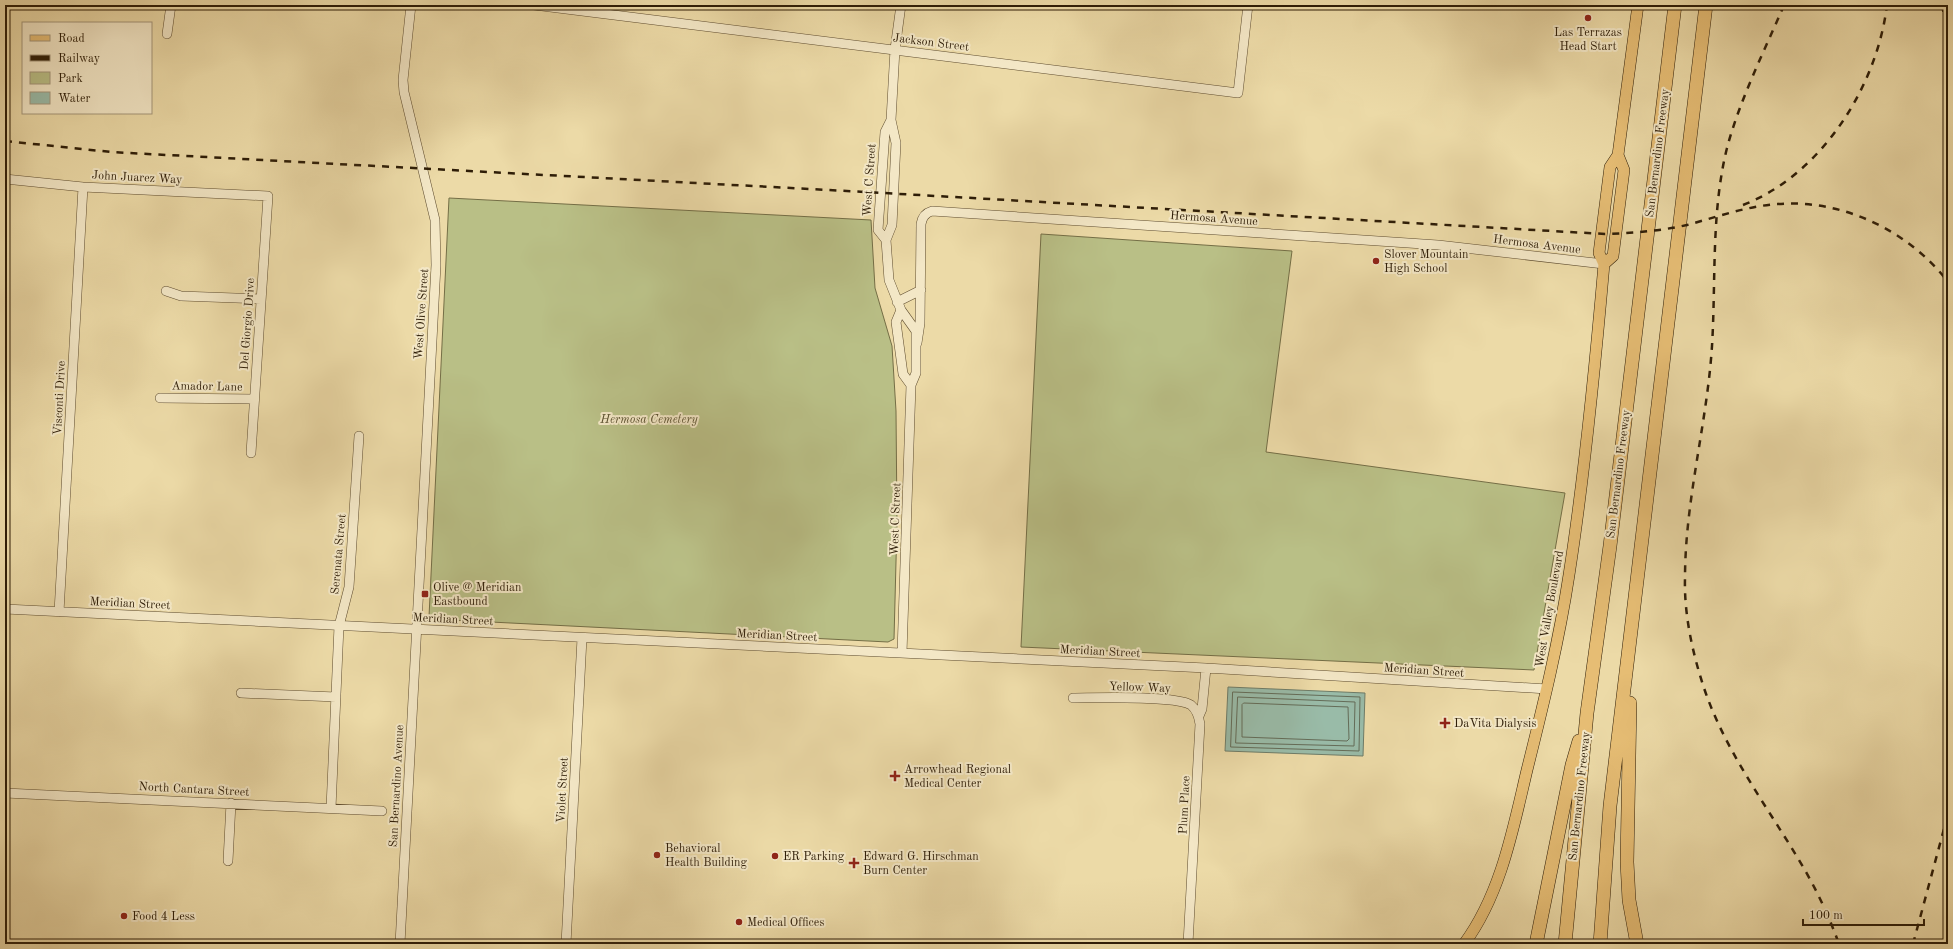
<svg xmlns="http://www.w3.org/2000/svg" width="1953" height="949" font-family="'Old Standard TT',serif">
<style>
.green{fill:#b9bf86;stroke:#746e46}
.water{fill:#99bba8;stroke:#6e7c68}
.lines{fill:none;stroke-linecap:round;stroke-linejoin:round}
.shore{stroke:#646c58;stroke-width:1}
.minor-casing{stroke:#5e4c2f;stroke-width:10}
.major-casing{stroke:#2e1d07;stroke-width:12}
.highway-casing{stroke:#2e1d07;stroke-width:14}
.minor{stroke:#f3e7c6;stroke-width:9}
.major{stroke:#e6bd74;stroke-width:11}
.highway{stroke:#e6bd74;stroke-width:13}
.rail{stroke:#2e1d07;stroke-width:2.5;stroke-dasharray:7 7;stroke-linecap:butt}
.poi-dot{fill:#8f2418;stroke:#f3e7c6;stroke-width:1.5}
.labels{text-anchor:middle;stroke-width:4;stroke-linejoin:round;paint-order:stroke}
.poi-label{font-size:12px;fill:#2e1d07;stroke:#f3e7c6;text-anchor:start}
.street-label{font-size:12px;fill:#2e1d07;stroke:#f3e7c6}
.park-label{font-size:12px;font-style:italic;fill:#584e2d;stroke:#f3e7c6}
</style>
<rect width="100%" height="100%" fill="#ecdaa7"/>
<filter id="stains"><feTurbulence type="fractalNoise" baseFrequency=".005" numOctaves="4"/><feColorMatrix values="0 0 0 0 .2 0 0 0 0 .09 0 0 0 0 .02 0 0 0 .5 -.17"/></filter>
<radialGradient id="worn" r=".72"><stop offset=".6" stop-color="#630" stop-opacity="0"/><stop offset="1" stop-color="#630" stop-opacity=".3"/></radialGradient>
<path class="green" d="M 449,198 L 871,220 L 875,288 L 892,346 L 896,411 L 897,523 L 894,639 L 888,642 L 431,619 L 429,617 Z
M 1041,234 L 1292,251 L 1266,452 L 1565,493 L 1534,670 L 1021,647 Z"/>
<path class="water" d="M 1228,687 L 1365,693 L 1363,756 L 1225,751 Z"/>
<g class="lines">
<path class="shore" d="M 1233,692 L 1360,697 L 1359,751 L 1231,747 Z
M 1238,697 L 1355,702 L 1354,746 L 1236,743 Z
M 1244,703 L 1348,707 L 1349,739 L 1347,741 L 1242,737 L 1242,705 Z"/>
<defs>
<path id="minor" d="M 534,5 L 1238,93 L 1248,5
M 901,5 L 895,49 L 891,120 L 896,143 L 892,225 L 886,240 L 889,280 L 901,310 L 916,331 L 916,373 L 911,385 L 902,653
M 167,34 L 171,5
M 5,179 L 83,187 L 268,196 L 251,453
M 886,240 L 878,230 L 885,132 L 891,120
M 166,291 L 181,296 L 261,299
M 897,302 L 921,290
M 901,310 L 896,322 L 903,374 L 911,385
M 917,343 L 920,323 L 921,224 C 922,217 925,213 932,211 L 1438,245 L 1604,264
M 160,398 L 254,399
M 5,609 L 1206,668 L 1547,689
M 59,612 L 83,187
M 241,693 L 336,697
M 1073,698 C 1095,698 1175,695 1191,705 C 1197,710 1199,717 1200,724 L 1188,944
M 1199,716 L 1202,709 L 1206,668
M 5,793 L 382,811
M 331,808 L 339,626 L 349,587 L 359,436
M 228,861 L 231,803
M 400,944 L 436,265 L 435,220 L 404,92 L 403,80 L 411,5
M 566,944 L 582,638"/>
<path id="major" d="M 1604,264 L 1613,256 L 1624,170 L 1618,155 L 1638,5
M 1464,944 C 1501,894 1513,829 1527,770 C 1543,706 1559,641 1569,575 C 1585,472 1595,368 1604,264 L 1599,253 L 1610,167 L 1618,155"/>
<path id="highway" d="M 1630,703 L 1627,862 L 1629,900 L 1637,944
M 1536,944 L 1572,765 L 1579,741
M 1565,944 L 1587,713 L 1610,546 L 1675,5
M 1600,944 L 1610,806 L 1706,5"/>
</defs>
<use href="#minor" class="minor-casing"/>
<use href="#major" class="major-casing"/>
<use href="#highway" class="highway-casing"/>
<use href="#minor" class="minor"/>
<use href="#major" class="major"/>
<use href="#highway" class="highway"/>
<path class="rail" d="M 1784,5 C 1764,52 1740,99 1727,148 C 1711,212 1716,280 1712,346 C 1707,424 1685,500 1685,578 C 1684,613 1692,651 1703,685 C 1725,753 1771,811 1806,872 C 1819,895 1830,919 1839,944
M 1942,5 L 1948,35
M 5,141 L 111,152 L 866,192 L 1605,234 C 1633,233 1660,231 1687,225 C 1717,217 1747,206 1778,204 C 1843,199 1909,231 1948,282
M 1743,205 C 1821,175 1877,87 1887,5
M 1945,818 L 1948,802
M 1913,944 L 1948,814"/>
</g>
<g class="poi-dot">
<circle cx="1588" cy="18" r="4"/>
<circle cx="1376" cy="261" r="4"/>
<rect x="421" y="590" width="8" height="8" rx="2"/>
<path d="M1443 717h4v4h4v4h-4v4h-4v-4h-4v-4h4z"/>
<path d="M893 770h4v4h4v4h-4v4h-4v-4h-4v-4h4z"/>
<circle cx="657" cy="855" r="4"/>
<circle cx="775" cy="856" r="4"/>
<path d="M852 857h4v4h4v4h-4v4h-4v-4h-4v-4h4z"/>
<circle cx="124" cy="916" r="4"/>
<circle cx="739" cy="922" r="4"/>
</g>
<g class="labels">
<g class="poi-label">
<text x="1588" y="36" text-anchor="middle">Las Terrazas<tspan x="1588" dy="14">Head Start</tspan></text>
<text x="1384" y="258">Slover Mountain<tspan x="1384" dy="14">High School</tspan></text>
<text x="433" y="591">Olive @ Meridian<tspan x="433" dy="14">Eastbound</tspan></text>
<text x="1454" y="727">DaVita Dialysis</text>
<text x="904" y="773">Arrowhead Regional<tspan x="904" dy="14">Medical Center</tspan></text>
<text x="665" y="852">Behavioral<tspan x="665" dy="14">Health Building</tspan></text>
<text x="783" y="860">ER Parking</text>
<text x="863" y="860">Edward G. Hirschman<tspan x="863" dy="14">Burn Center</tspan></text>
<text x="132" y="920">Food 4 Less</text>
<text x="747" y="926">Medical Offices</text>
</g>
<g class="street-label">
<text transform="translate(931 42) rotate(7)" y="4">Jackson Street</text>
<text transform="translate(1657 153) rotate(-83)" y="4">San Bernardino Freeway</text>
<text transform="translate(137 177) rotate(3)" y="4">John Juarez Way</text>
<text transform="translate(869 180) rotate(-86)" y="4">West C Street</text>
<text transform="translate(1214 218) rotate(4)" y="4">Hermosa Avenue</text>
<text transform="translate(1537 244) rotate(7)" y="4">Hermosa Avenue</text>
<text transform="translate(421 314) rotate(-86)" y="4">West Olive Street</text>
<text transform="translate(247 324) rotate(-86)" y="4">Del Giorgio Drive</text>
<text transform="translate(207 386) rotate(1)" y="4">Amador Lane</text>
<text transform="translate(59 398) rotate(-87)" y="4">Visconti Drive</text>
<text transform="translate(1618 474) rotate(-83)" y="4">San Bernardino Freeway</text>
<text transform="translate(895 519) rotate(-88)" y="4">West C Street</text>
<text transform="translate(338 554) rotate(-85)" y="4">Serenata Street</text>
<text transform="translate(130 603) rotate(3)" y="4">Meridian Street</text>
<text transform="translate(1549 609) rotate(-80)" y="4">West Valley Boulevard</text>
<text transform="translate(453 619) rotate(3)" y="4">Meridian Street</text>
<text transform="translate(777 635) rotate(3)" y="4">Meridian Street</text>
<text transform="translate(1100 651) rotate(3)" y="4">Meridian Street</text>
<text transform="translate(1424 670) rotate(4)" y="4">Meridian Street</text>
<text transform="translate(1140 687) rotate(2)" y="4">Yellow Way</text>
<text transform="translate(396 786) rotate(-87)" y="4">San Bernardino Avenue</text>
<text transform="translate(194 789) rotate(3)" y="4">North Cantara Street</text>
<text transform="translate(562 790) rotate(-87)" y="4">Violet Street</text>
<text transform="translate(1579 796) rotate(-84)" y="4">San Bernardino Freeway</text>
<text transform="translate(1184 805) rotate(-87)" y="4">Plum Place</text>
</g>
<g class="park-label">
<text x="649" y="423">Hermosa Cemetery</text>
</g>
</g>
<rect width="1953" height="949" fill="none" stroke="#ecdaa7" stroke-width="20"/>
<rect x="6" y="6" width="1941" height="937" fill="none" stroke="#2e1d07" stroke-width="2"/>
<rect x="10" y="10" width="1933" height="929" fill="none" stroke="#2e1d07"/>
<rect x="22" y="22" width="130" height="92" fill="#f3e7c6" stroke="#a4967a"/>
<rect x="30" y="35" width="20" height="6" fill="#e6bd74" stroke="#a4967a"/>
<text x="58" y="42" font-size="12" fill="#2e1d07">Road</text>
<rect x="30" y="55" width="20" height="6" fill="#2e1d07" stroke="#a4967a"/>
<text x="58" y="62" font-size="12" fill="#2e1d07">Railway</text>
<rect x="30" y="72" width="20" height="12" fill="#b9bf86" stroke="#a4967a"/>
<text x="58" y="82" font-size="12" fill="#2e1d07">Park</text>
<rect x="30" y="92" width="20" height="12" fill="#99bba8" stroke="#a4967a"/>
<text x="58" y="102" font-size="12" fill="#2e1d07">Water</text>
<path d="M1803 919v6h121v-6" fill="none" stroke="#2e1d07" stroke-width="2"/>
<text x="1809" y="919" font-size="12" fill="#2e1d07" stroke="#f3e7c6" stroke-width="3" paint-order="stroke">100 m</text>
<rect width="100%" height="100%" filter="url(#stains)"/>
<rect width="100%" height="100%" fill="url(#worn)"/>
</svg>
